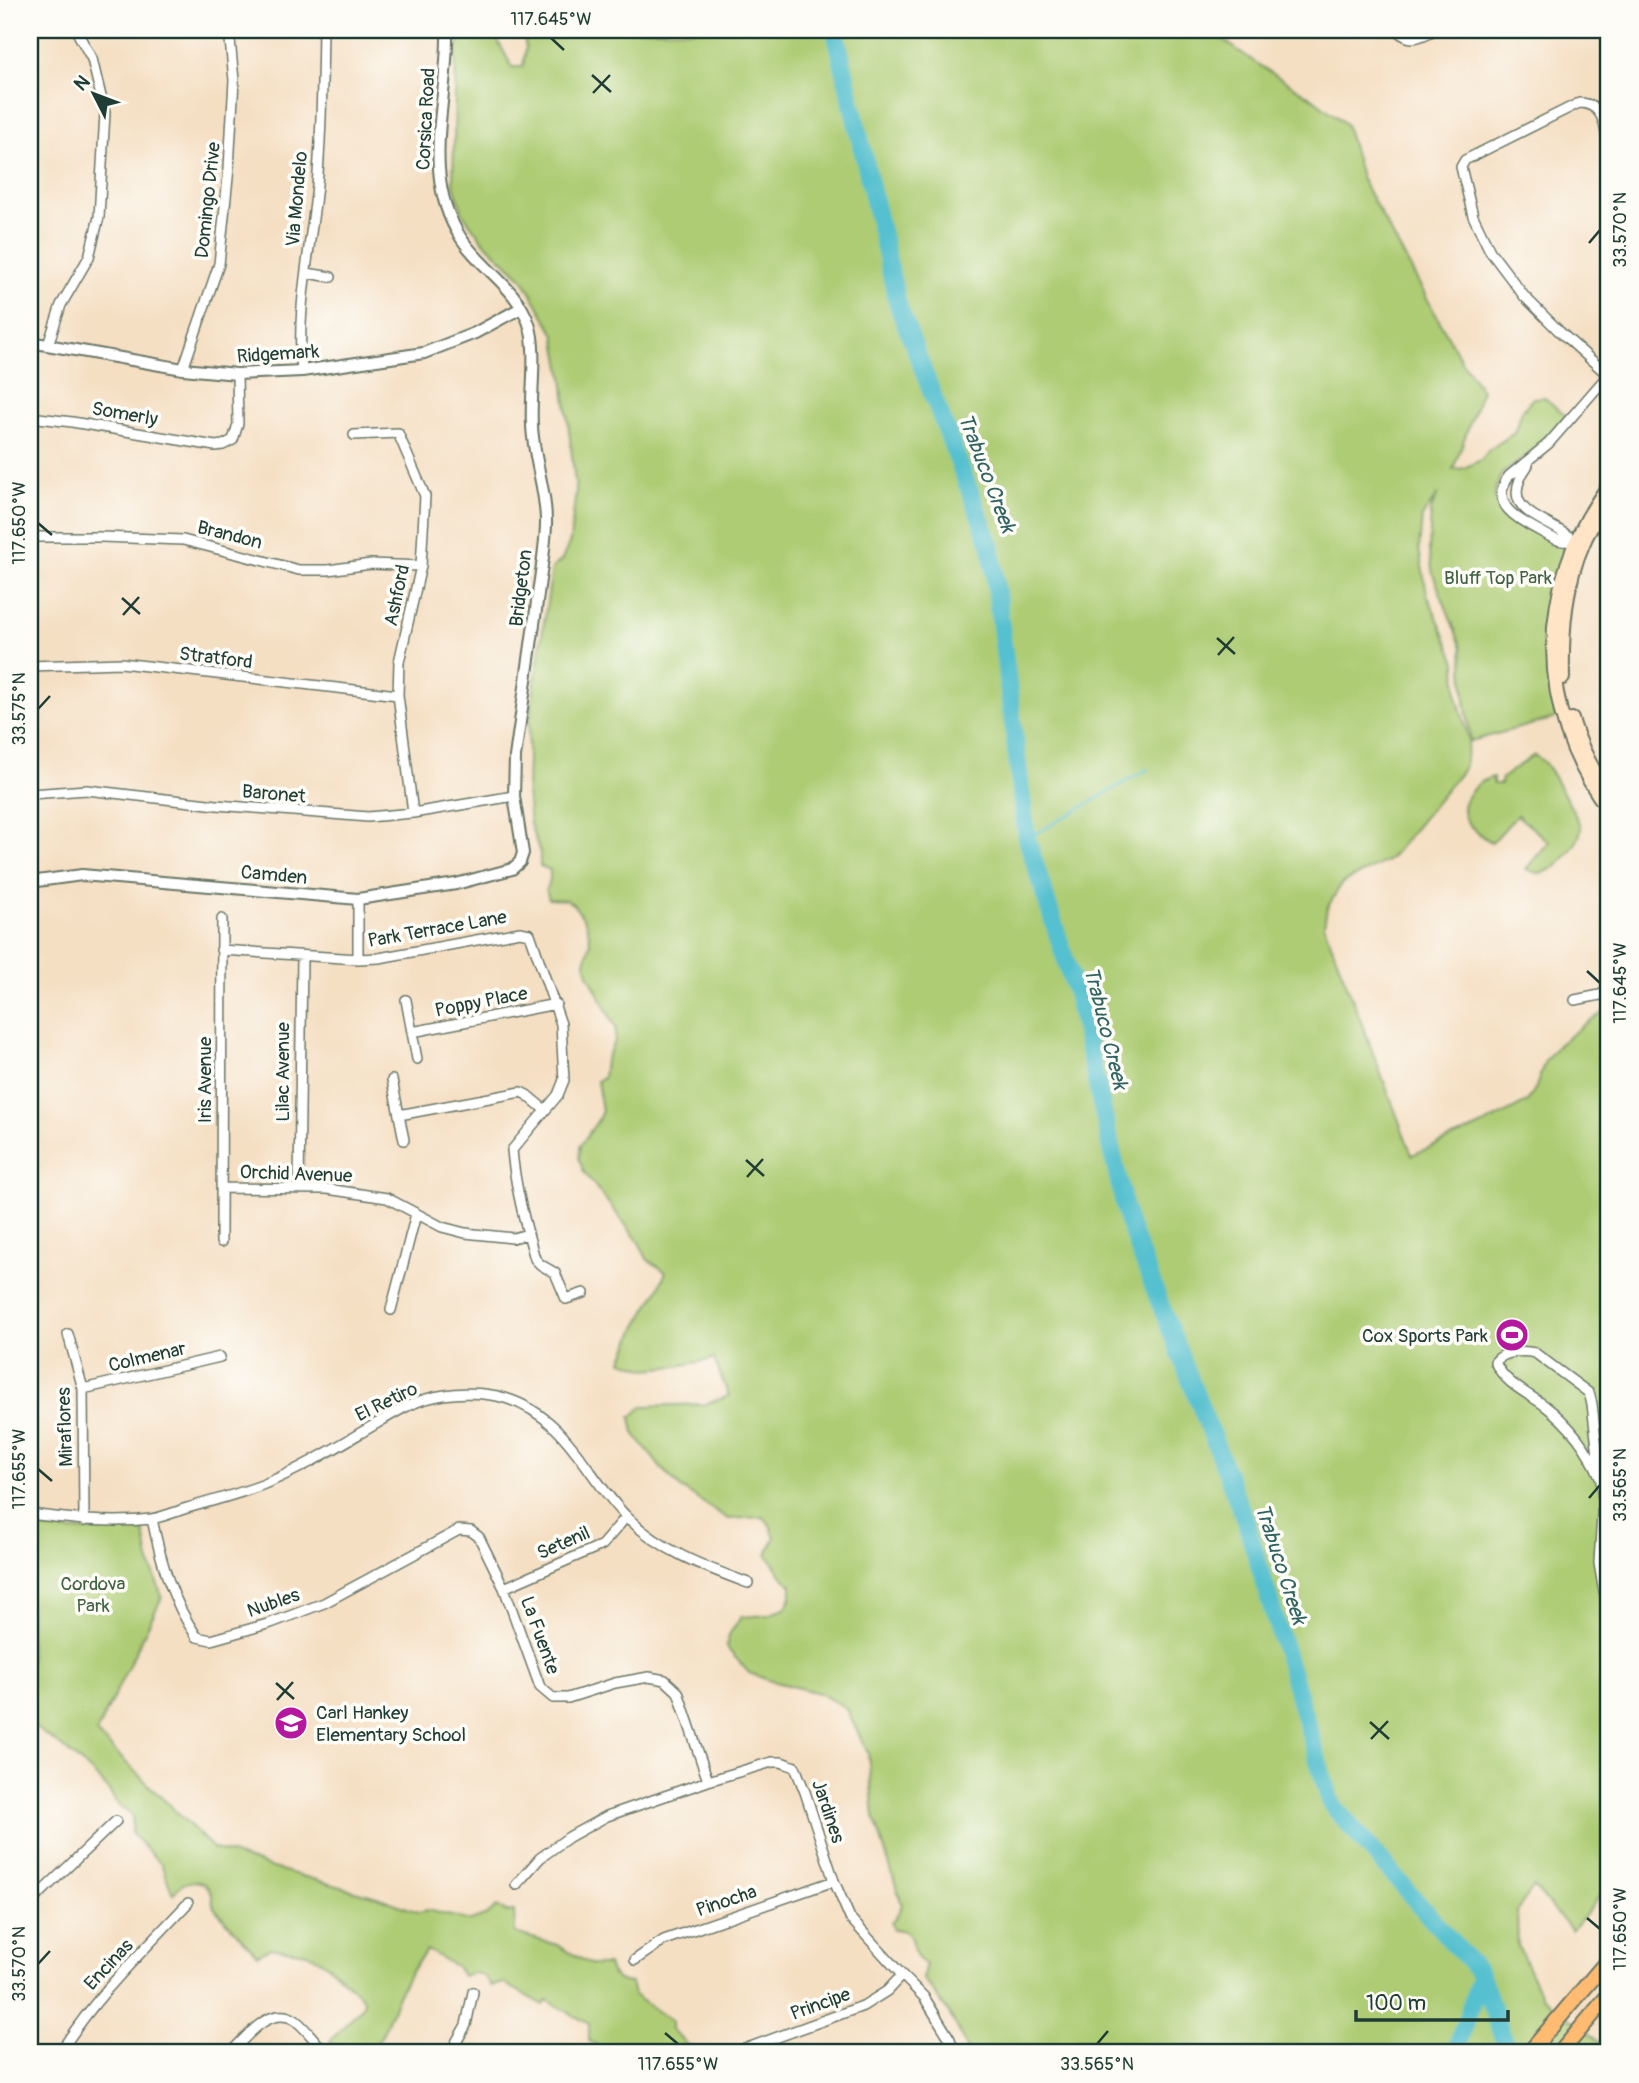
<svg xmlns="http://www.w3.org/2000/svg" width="1639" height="2083" font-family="Pangolin,sans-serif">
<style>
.green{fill:#adcc73;stroke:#668454;stroke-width:2}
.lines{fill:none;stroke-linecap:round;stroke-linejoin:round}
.stream{stroke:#54c0cf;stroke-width:2.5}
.river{stroke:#54c0cf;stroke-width:18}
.minor-casing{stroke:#6a7666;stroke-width:12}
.tertiary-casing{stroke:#6a7666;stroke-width:14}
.secondary-casing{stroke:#6a7666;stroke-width:16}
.primary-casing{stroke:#6a7666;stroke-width:18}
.minor{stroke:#fff;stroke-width:9}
.tertiary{stroke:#fff;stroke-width:10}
.secondary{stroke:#ffe4c6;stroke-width:12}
.primary{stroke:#febb71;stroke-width:14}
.ticks{fill:none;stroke:#1f3d34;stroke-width:2.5}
.labels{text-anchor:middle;stroke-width:7;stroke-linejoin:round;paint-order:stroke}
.street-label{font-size:19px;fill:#1f3d34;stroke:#fdfcf7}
.park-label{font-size:19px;fill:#426144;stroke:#fdfcf7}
.poi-label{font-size:19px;fill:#1f3d34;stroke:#fdfcf7;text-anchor:end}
.water-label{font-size:21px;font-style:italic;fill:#2f6462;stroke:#fdfcf7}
.neatline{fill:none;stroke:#1f3d34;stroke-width:2.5}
.ticks-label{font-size:18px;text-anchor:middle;fill:#1f3d34}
</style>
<rect width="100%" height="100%" fill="#fdfcf7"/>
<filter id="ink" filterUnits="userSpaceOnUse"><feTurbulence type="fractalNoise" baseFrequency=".0143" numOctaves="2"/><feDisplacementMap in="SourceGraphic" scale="14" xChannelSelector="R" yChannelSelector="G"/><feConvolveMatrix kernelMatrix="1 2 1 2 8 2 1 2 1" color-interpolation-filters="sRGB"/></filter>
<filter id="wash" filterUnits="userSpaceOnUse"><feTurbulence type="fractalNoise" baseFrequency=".00686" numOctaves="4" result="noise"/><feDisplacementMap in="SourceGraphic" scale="28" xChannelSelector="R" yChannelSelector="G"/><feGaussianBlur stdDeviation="1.57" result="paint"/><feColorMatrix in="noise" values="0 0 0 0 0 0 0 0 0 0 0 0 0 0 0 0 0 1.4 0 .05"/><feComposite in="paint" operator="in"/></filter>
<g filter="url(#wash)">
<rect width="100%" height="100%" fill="#f5dfc3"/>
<path class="green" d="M 461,30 L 492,30 L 512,67 L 523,67 L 526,47 L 522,30 L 1209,30 L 1259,65 L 1311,97 L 1346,124 L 1362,180 L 1462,362 L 1482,390 L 1453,470 L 1464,468 L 1481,460 L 1489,450 L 1514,433 L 1522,411 L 1533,398 L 1544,397 L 1566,416 L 1529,454 L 1502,474 L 1496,487 L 1495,496 L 1498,505 L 1503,511 L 1562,546 L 1565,552 L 1551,606 L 1551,687 L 1556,718 L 1471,741 L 1465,701 L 1462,648 L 1433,574 L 1429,552 L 1431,509 L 1438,494 L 1422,517 L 1419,549 L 1427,594 L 1456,662 L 1457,696 L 1469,740 L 1464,768 L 1389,860 L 1342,883 L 1327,908 L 1324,925 L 1412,1155 L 1479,1127 L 1527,1102 L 1536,1087 L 1545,1061 L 1558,1045 L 1582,1026 L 1609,1008 L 1609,1884 L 1572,1931 L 1534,1887 L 1517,1910 L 1518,1946 L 1542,1997 L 1609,2048 L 1609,2053 L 967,2053 C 960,2025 941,2001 923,1979 L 925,1965 C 922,1962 919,1960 917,1956 C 908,1942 917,1930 893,1929 L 891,1923 L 895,1919 L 902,1905 L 874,1816 L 868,1753 L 846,1708 L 819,1693 L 771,1681 L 749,1673 L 726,1647 L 729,1635 L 741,1617 L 767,1615 L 785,1609 L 791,1597 L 791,1585 L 781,1575 L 767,1554 L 775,1538 L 770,1525 L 764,1517 L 728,1519 L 681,1488 L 661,1468 L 634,1433 L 631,1417 L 643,1406 L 706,1404 L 729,1396 L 714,1359 L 678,1366 L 647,1369 L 622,1361 L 636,1328 L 657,1292 L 666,1272 L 647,1259 L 639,1242 L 584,1172 L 579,1159 L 580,1146 L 598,1120 L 602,1111 L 597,1081 L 603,1078 L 605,1061 L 615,1041 L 616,1028 L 588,974 L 585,963 L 590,943 L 589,933 L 585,921 L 574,905 L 566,900 L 549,899 L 546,890 L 550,880 L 550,870 L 540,866 L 540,853 L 530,824 L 527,792 L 529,724 L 552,568 L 562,560 L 570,541 L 576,491 L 563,378 L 555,335 L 522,278 L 483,241 L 463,214 L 453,182 L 456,56 Z
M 1534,755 C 1535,756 1543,761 1544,762 C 1549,768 1581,823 1581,829 C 1580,844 1556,870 1542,873 C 1536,874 1531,871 1526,869 L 1549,842 L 1517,815 L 1492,843 C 1483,837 1472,830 1466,820 C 1455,802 1477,781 1493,777 L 1493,784 L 1501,784 L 1502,778 Z
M 30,1527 L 69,1531 L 138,1528 L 144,1532 L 149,1560 L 162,1597 L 96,1733 L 213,1848 L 273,1868 L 377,1897 L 418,1912 L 428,1910 L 471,1921 L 487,1915 L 497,1907 L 507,1912 L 514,1911 L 515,1933 L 557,1945 L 592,1965 L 608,1965 C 611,1977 618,1982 631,1983 L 634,1995 L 671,2021 L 671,2029 L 697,2053 L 605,2053 L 596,2044 L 589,2041 L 589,2024 L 547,2000 L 543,2005 L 504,1983 L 491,1986 C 484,1973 475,1970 462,1976 L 457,1967 L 427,1950 C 415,1964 404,1981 397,1998 C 388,2019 385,2036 369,2053 L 343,2053 L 330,2041 L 363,2006 L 364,1999 L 330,1967 L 308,1953 L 270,1948 L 257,1955 C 244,1939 229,1925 216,1910 C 211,1905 214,1902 212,1895 C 204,1875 183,1879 173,1894 L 161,1864 L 131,1833 C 137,1809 125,1814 116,1802 C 112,1798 111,1792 107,1788 C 85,1764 61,1745 34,1727 L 30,1730 Z"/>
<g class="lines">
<path class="stream" d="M 1027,839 L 1148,769"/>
<path class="river" d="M 835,30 L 898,305 L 991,546 L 1027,839 L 1076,993 L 1128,1222 L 1246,1522 L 1331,1804 L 1481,1975 L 1508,2053
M 1455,2053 L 1481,1975"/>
</g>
</g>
<g filter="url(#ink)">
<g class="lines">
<defs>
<path id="minor" d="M 1396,30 C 1412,43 1417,38 1435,30
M 307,273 L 331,277
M 48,345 L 61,305 L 89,257 L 99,217 L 105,113 L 92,59 L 76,30
M 183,369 L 219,264 L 229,168 L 234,80 L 229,30
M 302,371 C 296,309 311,246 317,185 C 322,133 322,81 323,30
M 1608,375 L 1559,331 L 1524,296 L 1490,251 L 1473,216 L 1461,167 L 1465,160 L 1579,103 C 1610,103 1606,142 1609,163
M 30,417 L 72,422 L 215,446 L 223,445 L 233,440 L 238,424 L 237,374
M 354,435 L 398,433 L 425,496 L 421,566 L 399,662 L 398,695 L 413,813
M 1528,465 C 1495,512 1544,516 1574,540
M 30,537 L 101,537 L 183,540 L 299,570 L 328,570 L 371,564 L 421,566
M 1575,541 C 1570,541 1563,542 1558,540 C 1551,538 1544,533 1538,530 C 1517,519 1488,503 1509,476 L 1549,443 L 1609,374
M 30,666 L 121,663 L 398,695
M 30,794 L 87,790 L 217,805 L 368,817 L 413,813 L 514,796
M 221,950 L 358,959 L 379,958 L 520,932 L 530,934 L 561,1024 L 564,1080 L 558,1095 L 512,1150 C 515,1187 525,1223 535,1259 L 541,1265 L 555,1273 L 566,1299 L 584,1293
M 358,959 L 358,899
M 406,1000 L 417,1059
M 1575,1000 L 1600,995 L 1609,990
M 412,1032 L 556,1004
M 392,1080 L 404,1140
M 399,1115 L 521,1092 L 527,1095 L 545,1110
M 299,1187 L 302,957
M 222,1188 L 327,1189 L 387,1198 L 442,1227 L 465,1233 L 513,1238 L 528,1234
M 221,1242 L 222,919
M 391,1310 L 416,1214
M 68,1334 L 83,1389 L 84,1521
M 83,1389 L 220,1357
M 1601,1479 C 1589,1450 1569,1424 1544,1405 C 1526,1392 1505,1384 1495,1362 C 1504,1351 1522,1350 1535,1353 L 1589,1393 L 1592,1404 L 1603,1499 L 1599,1563 L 1603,1587 L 1609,1608
M 30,1514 C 70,1519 111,1524 151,1519 C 163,1517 175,1512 187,1508 C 212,1501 238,1494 262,1485 C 302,1469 338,1446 374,1425 C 391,1415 408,1404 426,1399 C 450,1392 481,1391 505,1398 C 568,1417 586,1477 628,1518 C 661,1551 705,1567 748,1583
M 152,1519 C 161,1562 172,1601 197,1637 L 211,1640 L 271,1623 L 324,1603 L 459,1530 L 471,1531 L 479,1537 L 504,1588 L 540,1687 L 553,1698 L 568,1698 L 615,1683 L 649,1677 L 665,1680 L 678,1692 L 708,1781
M 504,1588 L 602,1545 L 626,1517
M 516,1885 L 540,1858 L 569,1837 L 607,1816 L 708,1781 L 772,1762 L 781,1762 L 795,1767 L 805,1792 L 834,1881 L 850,1918 L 902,1975 L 924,1997 L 950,2039 L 954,2053
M 30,1903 L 116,1821
M 635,1960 L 664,1940 L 834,1881
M 742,2050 L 863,2006 L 887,1991 L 902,1975
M 60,2053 C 94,1997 143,1951 188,1903
M 230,2053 C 246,2038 270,2004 295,2020 C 306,2028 316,2043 326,2053
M 450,2053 L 466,2025 L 473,1992"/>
<path id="tertiary" d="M 30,342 L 183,369 L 237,374 L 302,371 L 424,353 L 475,333 L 521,308
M 30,882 L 82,875 L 358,899 L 456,884 L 512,869 L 520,862 L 523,853 L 514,796 L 515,757 C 522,708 529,659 536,610 C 539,582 545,553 546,525 C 547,492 533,458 532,425 C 530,396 538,350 529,324 C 517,287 481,269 461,238 C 419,174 449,99 447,30"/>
<path id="secondary" d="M 1609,485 C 1535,584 1534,712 1609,810
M 1563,678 C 1562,632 1565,584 1584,542 C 1590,527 1601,513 1609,499
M 1572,719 C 1580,746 1593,771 1609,793"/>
<path id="primary" d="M 1529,2053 L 1609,1959
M 1560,2053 L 1609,1995"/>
</defs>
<use href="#minor" class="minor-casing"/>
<use href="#tertiary" class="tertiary-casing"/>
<use href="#secondary" class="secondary-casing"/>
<use href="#primary" class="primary-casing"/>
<use href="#minor" class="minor"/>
<use href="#tertiary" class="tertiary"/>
<use href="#secondary" class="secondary"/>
<use href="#primary" class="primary"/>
</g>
</g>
<path class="ticks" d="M 551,38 L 564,50M 592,75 L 611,92M 593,93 L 610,75M 1589,243 L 1600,230M 38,523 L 52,535M 122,598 L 140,614M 123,615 L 139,597M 1217,638 L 1235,654M 1218,655 L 1234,637M 38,709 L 50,696M 1587,971 L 1600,983M 746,1160 L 764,1176M 747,1177 L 763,1159M 38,1469 L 52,1481M 1589,1498 L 1600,1485M 276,1683 L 294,1699M 277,1700 L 293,1682M 1370,1722 L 1389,1739M 1371,1739 L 1388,1721M 1587,1918 L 1600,1929M 38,1964 L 50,1951M 665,2033 L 678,2044M 1097,2044 L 1108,2031"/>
<defs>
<symbol id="stadium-disc" viewBox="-11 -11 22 22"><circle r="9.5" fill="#b5179e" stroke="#fdfcf7"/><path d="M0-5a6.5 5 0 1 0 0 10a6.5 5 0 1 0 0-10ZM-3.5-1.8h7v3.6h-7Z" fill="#fff"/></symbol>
<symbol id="school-disc" viewBox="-11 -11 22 22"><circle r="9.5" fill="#b5179e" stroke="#fdfcf7"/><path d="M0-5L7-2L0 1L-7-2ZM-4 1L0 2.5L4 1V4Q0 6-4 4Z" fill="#fff"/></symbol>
</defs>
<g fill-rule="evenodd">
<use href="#stadium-disc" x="1493" y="1316" width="38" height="38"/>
<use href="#school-disc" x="272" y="1704" width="38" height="38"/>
</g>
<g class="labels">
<g class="street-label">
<text transform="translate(425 119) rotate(-87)" y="7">Corsica Road</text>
<text transform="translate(296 199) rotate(-85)" y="7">Via Mondelo</text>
<text transform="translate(207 200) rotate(-84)" y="7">Domingo Drive</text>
<text transform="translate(278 353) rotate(-4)" y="7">Ridgemark</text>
<text transform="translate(125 413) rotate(10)" y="7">Somerly</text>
<text transform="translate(230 534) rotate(14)" y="7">Brandon</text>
<text transform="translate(520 588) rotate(-83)" y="7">Bridgeton</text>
<text transform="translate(396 595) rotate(-78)" y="7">Ashford</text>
<text transform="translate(216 657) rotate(7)" y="7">Stratford</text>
<text transform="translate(274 793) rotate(5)" y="7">Baronet</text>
<text transform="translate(274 874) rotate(5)" y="7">Camden</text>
<text transform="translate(437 928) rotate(-10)" y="7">Park Terrace Lane</text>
<text transform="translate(481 1001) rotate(-11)" y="7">Poppy Place</text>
<text transform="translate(282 1072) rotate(-90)" y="7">Lilac Avenue</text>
<text transform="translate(204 1080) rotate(-90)" y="7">Iris Avenue</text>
<text transform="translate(296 1173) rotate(2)" y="7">Orchid Avenue</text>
<text transform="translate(147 1356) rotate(-13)" y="7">Colmenar</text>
<text transform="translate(386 1401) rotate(-26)" y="7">El Retiro</text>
<text transform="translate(64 1427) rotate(-92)" y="7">Miraflores</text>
<text transform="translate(563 1542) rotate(-24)" y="7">Setenil</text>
<text transform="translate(273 1602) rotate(-19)" y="7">Nubles</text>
<text transform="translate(541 1635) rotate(70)" y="7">La Fuente</text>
<text transform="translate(829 1811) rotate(71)" y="7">Jardines</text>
<text transform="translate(726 1900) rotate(-19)" y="7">Pinocha</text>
<text transform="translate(108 1964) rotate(-47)" y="7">Encinas</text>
<text transform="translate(820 2003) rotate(-20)" y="7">Principe</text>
</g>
<g class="park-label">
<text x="1498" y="584">Bluff Top Park</text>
<text x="93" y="1590">Cordova<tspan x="93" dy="22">Park</tspan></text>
</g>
<g class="poi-label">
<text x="1488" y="1342">Cox Sports Park</text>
<text x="316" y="1719" text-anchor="start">Carl Hankey<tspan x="316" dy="22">Elementary School</tspan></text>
</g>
<g class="water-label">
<text transform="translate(987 473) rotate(69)" y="7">Trabuco Creek</text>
<text transform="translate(1106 1028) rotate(76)" y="7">Trabuco Creek</text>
<text transform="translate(1281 1564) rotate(72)" y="7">Trabuco Creek</text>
</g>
</g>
<rect width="1639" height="2083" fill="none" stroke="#fdfcf7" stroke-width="77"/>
<g transform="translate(94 94) rotate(312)" stroke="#fdfcf7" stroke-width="5" paint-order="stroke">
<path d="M0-5L12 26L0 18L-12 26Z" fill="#1f3d34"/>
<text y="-10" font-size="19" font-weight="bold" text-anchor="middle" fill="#1f3d34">N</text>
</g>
<path d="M1356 2010v10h152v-10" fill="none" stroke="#1f3d34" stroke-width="3.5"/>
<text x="1366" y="2010" font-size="21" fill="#1f3d34" stroke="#fdfcf7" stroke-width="5" paint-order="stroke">100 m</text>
<rect x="38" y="38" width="1562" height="2006" class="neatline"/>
<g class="ticks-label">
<text x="551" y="25">117.645°W</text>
<text transform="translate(1620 230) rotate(-90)" y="6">33.570°N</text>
<text transform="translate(19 523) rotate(-90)" y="6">117.650°W</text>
<text transform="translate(19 709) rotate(-90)" y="6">33.575°N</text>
<text transform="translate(1620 983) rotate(-90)" y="6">117.645°W</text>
<text transform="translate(19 1469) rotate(-90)" y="6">117.655°W</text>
<text transform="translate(1620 1485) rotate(-90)" y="6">33.565°N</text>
<text transform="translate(1620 1929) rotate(-90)" y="6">117.650°W</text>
<text transform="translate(19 1964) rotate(-90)" y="6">33.570°N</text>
<text x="678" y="2070">117.655°W</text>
<text x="1097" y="2070">33.565°N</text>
</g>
</svg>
